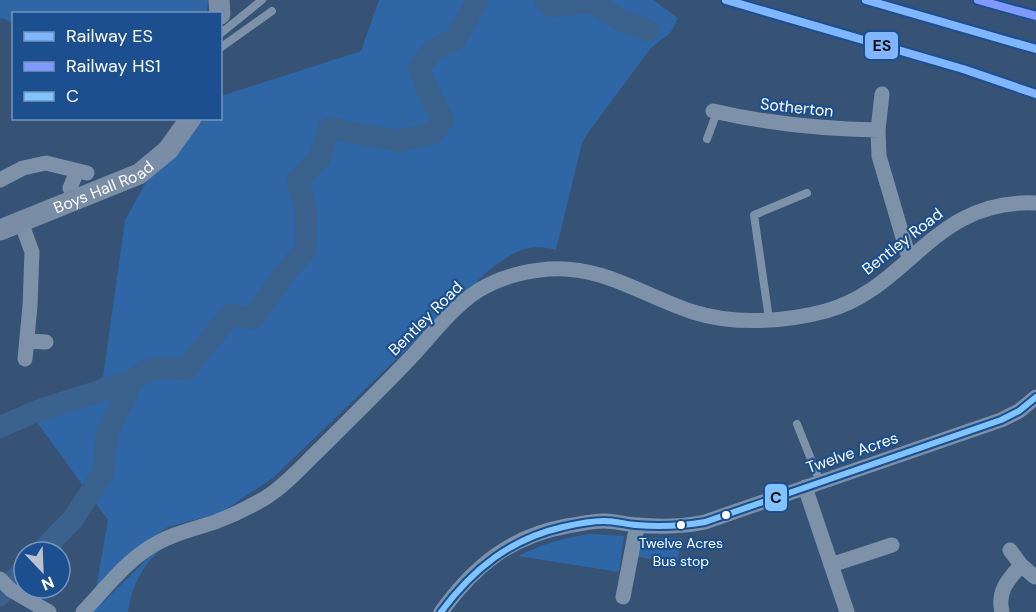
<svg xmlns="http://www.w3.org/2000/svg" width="1036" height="612" font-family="'DM Sans',sans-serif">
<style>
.green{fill:#2f66a5}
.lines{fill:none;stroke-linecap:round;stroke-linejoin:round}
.river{stroke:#3b618d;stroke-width:22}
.lane{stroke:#7d92a8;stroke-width:8}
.street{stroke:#7d92a8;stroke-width:15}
.secondary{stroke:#798da4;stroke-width:21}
.bus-1-casing{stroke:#1b4f8f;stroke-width:10}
.bus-1{stroke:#80c4ff;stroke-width:6}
.rail-1-casing{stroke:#1b4f8f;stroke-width:12}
.rail-2-casing{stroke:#1b4f8f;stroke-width:12}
.rail-1{stroke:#80b5ff;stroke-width:8}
.rail-2{stroke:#8099ff;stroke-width:8}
.bus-dot{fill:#fff;stroke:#1b4f8f;stroke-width:2}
.labels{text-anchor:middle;stroke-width:4.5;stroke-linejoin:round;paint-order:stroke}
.bus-label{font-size:14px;fill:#fff;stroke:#1b4f8f}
.street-label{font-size:16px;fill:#fff;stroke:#1b4f8f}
.line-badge{stroke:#1b4f8f;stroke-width:2}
.pale-badge-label{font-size:16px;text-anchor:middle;font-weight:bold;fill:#111}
</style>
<rect width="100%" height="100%" fill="#365274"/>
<path class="green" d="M 0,0 L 208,0 L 207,13 L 14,14 L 13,23 L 2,18 L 0,20 Z
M 379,0 L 653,0 L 678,18 L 671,32 L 651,48 L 587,134 L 582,143 L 556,250 C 528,242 512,253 489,270 L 273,478 L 220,513 L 168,527 L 148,540 L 96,588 L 108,520 L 33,417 L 103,377 L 125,220 L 181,119 L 220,118 L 221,96 L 361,51 Z
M 590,534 L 624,536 L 619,572 L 518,556 C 542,544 564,538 590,534 Z
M 641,538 L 682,538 L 684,546 L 680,548 L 677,563 L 637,557 Z
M 165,547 C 143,563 132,585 128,612 L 93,612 L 149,557 Z"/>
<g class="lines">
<path class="river" d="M 545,0 L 551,6 L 591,2 L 618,19 L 649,31
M 0,427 L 42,409 L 132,381 L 145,371 L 165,368 L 186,369 L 230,315 L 253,318 L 288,269 L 306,249 L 306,212 L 298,180 L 320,157 L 329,128 L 398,141 L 432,134 L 443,120 L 428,91 L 419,67 L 433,50 L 455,39 L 478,0
M 41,552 L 73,519 L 103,473 L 107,433 L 132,381
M 0,595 L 24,570"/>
<path class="lane" d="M 220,34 L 262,0
M 220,48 L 272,11
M 707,139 L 717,112
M 769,319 L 754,215 L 807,193
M 797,424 L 820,482"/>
<path class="street" d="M 882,94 L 878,130 L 879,156 L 909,258
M 713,111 C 769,124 821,129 878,130
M 0,180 L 23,168 L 46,163 L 87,173
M 70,188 L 77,171
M 21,222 L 32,252 L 30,306 L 25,359
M 27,341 L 46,342
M 805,487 L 847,612
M 1010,550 L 1021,565 L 1035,577
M 831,565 L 892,545
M 0,579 L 11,590 L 49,612
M 623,597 L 635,535 L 639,525
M 83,612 C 104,590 125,562 152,546 C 171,534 194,529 215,522 C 231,516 250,507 265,498 C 286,485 303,465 320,449 C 352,417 384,386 415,353 C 435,331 454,306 479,290 C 499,278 525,271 549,269 C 602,265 644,296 693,312 C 734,325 785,322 826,311 C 910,288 933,198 1036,203
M 441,612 C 474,566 511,536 567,526 C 579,524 592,521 604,521 C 614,521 625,524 636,525 C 659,527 682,527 705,522 L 1001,420 L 1019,411 L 1036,397
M 1002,612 C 997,591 1008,580 1021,565"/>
<g class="secondary">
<path d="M 219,0 L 220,14"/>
<path id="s1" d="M 0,230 L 139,174 L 168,150 L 191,118"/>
</g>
<defs>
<path id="bus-1" d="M 441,612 C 473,569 510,539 563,527 C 576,524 590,521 604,521 C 615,521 625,524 636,525 C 659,527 682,526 705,522 L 1001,420 L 1019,411 L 1036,397"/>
</defs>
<use href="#bus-1" class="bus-1-casing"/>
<use href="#bus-1" class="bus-1"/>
<defs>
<path id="rail-1" d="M 726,0 L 963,69 L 1036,94
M 866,0 L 1036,49"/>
<path id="rail-2" d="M 978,0 L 1036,16"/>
</defs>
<use href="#rail-1" class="rail-1-casing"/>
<use href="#rail-2" class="rail-2-casing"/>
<use href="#rail-1" class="rail-1"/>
<use href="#rail-2" class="rail-2"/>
</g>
<g class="bus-dot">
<circle cx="726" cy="515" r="5"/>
<circle cx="681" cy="525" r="5"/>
</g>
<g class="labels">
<g class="bus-label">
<text x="681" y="548">Twelve Acres<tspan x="681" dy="18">Bus stop</tspan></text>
</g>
<g class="street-label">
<text transform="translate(797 107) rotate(6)" y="6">Sotherton</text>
<text dy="6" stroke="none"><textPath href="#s1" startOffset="112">Boys Hall Road</textPath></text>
<text transform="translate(902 241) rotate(-38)" y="6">Bentley Road</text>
<text transform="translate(425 318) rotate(-45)" y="6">Bentley Road</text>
<text transform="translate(852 452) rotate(-19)" y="6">Twelve Acres</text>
</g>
</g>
<g class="line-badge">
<rect x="864" y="31" width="35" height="29" rx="6" fill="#80b5ff"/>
<rect x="764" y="483" width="24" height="29" rx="6" fill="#80c4ff"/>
</g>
<g class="pale-badge-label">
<text x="882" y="51">ES</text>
<text x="776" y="503">C</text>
</g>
<rect x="12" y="12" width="210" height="108" fill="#1b4f8f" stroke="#7695bc" stroke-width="1.5"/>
<rect x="24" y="32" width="30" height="9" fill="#80b5ff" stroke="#7695bc" stroke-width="1.5"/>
<text x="66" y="42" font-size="18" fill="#ffffff">Railway ES</text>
<rect x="24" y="62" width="30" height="9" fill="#8099ff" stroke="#7695bc" stroke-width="1.5"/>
<text x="66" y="72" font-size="18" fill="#ffffff">Railway HS1</text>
<rect x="24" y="92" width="30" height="9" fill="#80c4ff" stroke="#7695bc" stroke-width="1.5"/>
<text x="66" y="102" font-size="18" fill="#ffffff">C</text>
<g transform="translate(42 570) rotate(157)"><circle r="28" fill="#1b4f8f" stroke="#7695bc" stroke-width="1.5"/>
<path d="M0-4.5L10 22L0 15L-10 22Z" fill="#b9c2ce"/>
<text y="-9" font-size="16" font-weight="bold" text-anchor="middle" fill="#ffffff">N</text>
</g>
</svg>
